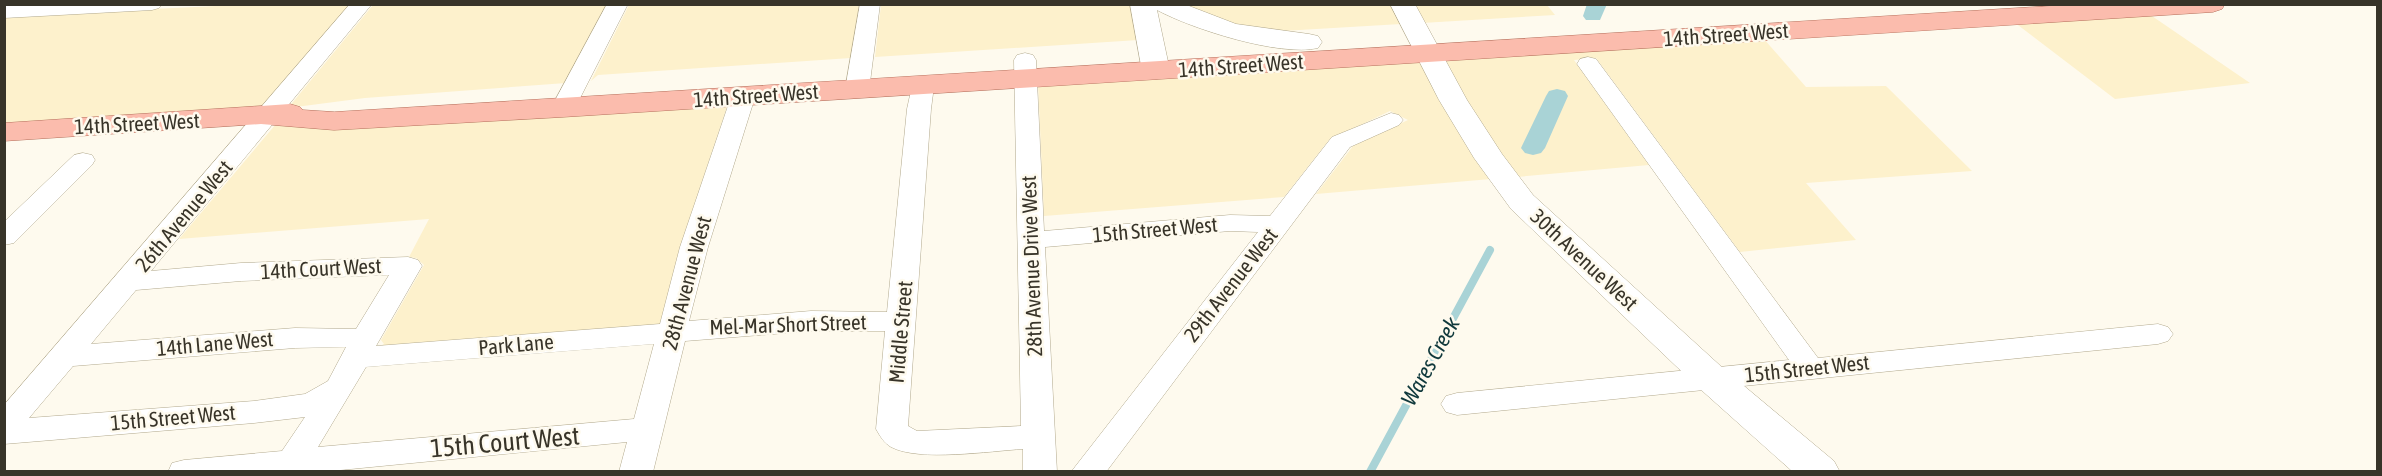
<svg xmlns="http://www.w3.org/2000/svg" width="2382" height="476" font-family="'Asap Condensed',sans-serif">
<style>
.built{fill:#fdf1cc}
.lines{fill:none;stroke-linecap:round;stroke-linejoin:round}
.stream{stroke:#a9d3d6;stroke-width:8}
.canal{fill:#a9d3d6;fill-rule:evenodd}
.street-casing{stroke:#b2a98d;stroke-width:1}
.secondary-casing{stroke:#b2a98d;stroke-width:1}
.primary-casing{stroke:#b5705c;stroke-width:1}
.street{fill:#fff;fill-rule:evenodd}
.secondary{fill:#fff;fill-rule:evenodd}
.primary{fill:#fbbcad;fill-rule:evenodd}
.labels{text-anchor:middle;stroke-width:5;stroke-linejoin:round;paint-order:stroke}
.street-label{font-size:21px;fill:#383429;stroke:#fefaee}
.water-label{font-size:22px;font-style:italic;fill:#10393c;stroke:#fefaee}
.near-street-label{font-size:26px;fill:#383429;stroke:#fefaee}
</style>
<rect width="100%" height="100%" fill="#fefaee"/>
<path class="built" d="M 237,5 L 351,5 L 261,112 L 5,126 L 4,16 Z
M 373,5 L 607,5 L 566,83 L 365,98 L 288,108 Z
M 629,5 L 859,5 L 851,58 L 598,75 L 591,81 Z
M 881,5 L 1132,5 L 1138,40 L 875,57 Z
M 1178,5 L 1391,5 L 1401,24 L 1265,32 L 1252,31 Z
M 1413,5 L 1547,5 L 1555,15 L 1422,23 Z
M 2149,14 L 2250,83 L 2115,99 L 2014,22 Z
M 1763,38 L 1806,87 L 1886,86 L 1972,171 L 1806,183 L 1856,240 L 1740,252 L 1596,58 L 1574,60 L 1649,165 L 1517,177 L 1465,100 L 1442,58 Z
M 1419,60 L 1491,179 L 1316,194 L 1353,146 L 1408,120 L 1390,111 L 1329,140 L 1284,197 L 1044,216 L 1038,84 Z
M 728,104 L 680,247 L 660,324 L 377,347 L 384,344 L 381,340 L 424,265 L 416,258 L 409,257 L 429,219 L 179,239 L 276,124 Z"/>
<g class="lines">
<path class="stream" d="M 1370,472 L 1490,250"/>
<path class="canal" d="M 1587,4 L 1607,4 L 1600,20 L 1586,20 L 1583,16 Z
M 1557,89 L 1565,91 L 1568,96 L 1545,148 L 1541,153 L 1533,155 L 1525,153 L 1521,148 L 1546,96 L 1549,91 Z"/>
<defs>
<path id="street" d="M 27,4 L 162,4 L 159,8 L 152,10 L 4,18 L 4,6 Z
M 350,4 L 372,4 L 151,271 L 241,263 L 408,257 L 418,260 L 422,266 L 376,346 L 660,324 L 680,247 L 731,97 L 735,92 L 743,90 L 751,92 L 755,97 L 708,247 L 689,321 L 811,311 L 887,312 L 907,109 L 912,86 L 915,81 L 923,79 L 931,81 L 934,86 L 931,109 L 908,426 L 917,431 L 1021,426 L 1014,60 L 1017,55 L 1025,53 L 1033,55 L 1036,60 L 1044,231 L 1230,215 L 1270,216 L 1332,137 L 1391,113 L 1399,115 L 1403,120 L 1399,125 L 1350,147 L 1106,472 L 1071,472 L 1258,232 L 1230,231 L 1045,247 L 1057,472 L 1023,472 L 1023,449 C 990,451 919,462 891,447 C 884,443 880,436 876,429 L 885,331 L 811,331 L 685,341 L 653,472 L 619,472 L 627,442 L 320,472 L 168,472 L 172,463 L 184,460 L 282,451 L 305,417 L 254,423 L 4,444 L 4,405 ZM 389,275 L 356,329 L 295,328 L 91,344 L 136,290 L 241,281 ZM 654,344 L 634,419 L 318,447 L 366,367 ZM 346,347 L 328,381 L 305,394 L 254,401 L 29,418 L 73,366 L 295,348 Z
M 607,4 L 628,4 L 575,108 L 571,113 L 563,115 L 555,113 L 551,108 Z
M 860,4 L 880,4 L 869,90 L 865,95 L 857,97 L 849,95 L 845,90 Z
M 1588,57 L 1596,59 L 1818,358 L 2158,324 L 2168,327 L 2173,334 L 2168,341 L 2158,344 L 1457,415 L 1446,412 L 1441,404 L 1446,396 L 1457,393 L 1789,360 L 1577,64 L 1580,59 Z
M 83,153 L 92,155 L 95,160 L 92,165 L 14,243 L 4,245 L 4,222 L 74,155 Z"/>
<path id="secondary" d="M 1130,4 L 1184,4 L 1236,24 L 1309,34 L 1318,36 L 1322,42 L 1318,48 C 1280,57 1192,29 1157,10 L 1170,71 L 1166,77 L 1156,79 L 1146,77 L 1142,71 Z
M 1390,4 L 1415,4 L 1467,100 L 1502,154 L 1533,195 L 1725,370 L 1834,461 L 1840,472 L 1793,472 L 1699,388 L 1511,209 L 1474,158 L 1439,100 Z"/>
<path id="primary" d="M 2083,4 L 2225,4 L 2222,9 L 2213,12 L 563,117 L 334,130 L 261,124 L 4,141 L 4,123 L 290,104 L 300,107 L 303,110 L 334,112 Z"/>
</defs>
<use href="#street" class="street-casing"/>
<use href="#secondary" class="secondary-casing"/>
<use href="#primary" class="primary-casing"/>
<use href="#street" class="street"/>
<use href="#secondary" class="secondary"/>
<use href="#primary" class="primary"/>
</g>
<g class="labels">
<g class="street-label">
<text transform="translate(1726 35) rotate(-4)" y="7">14th Street West</text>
<text transform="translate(1241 66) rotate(-4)" y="7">14th Street West</text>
<text transform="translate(756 96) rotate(-4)" y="7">14th Street West</text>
<text transform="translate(137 124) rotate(-3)" y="7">14th Street West</text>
<text transform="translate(184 216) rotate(-50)" y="7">26th Avenue West</text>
<text transform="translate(1155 230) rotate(-5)" y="7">15th Street West</text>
<text transform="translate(1584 260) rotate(43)" y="7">30th Avenue West</text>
<text transform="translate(1032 266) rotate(-92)" y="7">28th Avenue Drive West</text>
<text transform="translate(321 269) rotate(-3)" y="7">14th Court West</text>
<text transform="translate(687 283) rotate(-75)" y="7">28th Avenue West</text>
<text transform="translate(1231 285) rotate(-52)" y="7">29th Avenue West</text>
<text transform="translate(788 325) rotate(-2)" y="7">Mel-Mar Short Street</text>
<text transform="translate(901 332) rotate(-85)" y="7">Middle Street</text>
<text transform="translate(215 344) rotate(-5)" y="7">14th Lane West</text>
<text transform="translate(516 345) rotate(-5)" y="7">Park Lane</text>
<text transform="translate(1807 369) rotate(-6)" y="7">15th Street West</text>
<text transform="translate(173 418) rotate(-5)" y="7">15th Street West</text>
</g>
<g class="water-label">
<text transform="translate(1430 361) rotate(-61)" y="8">Wares Creek</text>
</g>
<g class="near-street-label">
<text transform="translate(505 442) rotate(-5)" y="9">15th Court West</text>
</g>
</g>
<rect width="2382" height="476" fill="none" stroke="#383429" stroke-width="12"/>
</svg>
